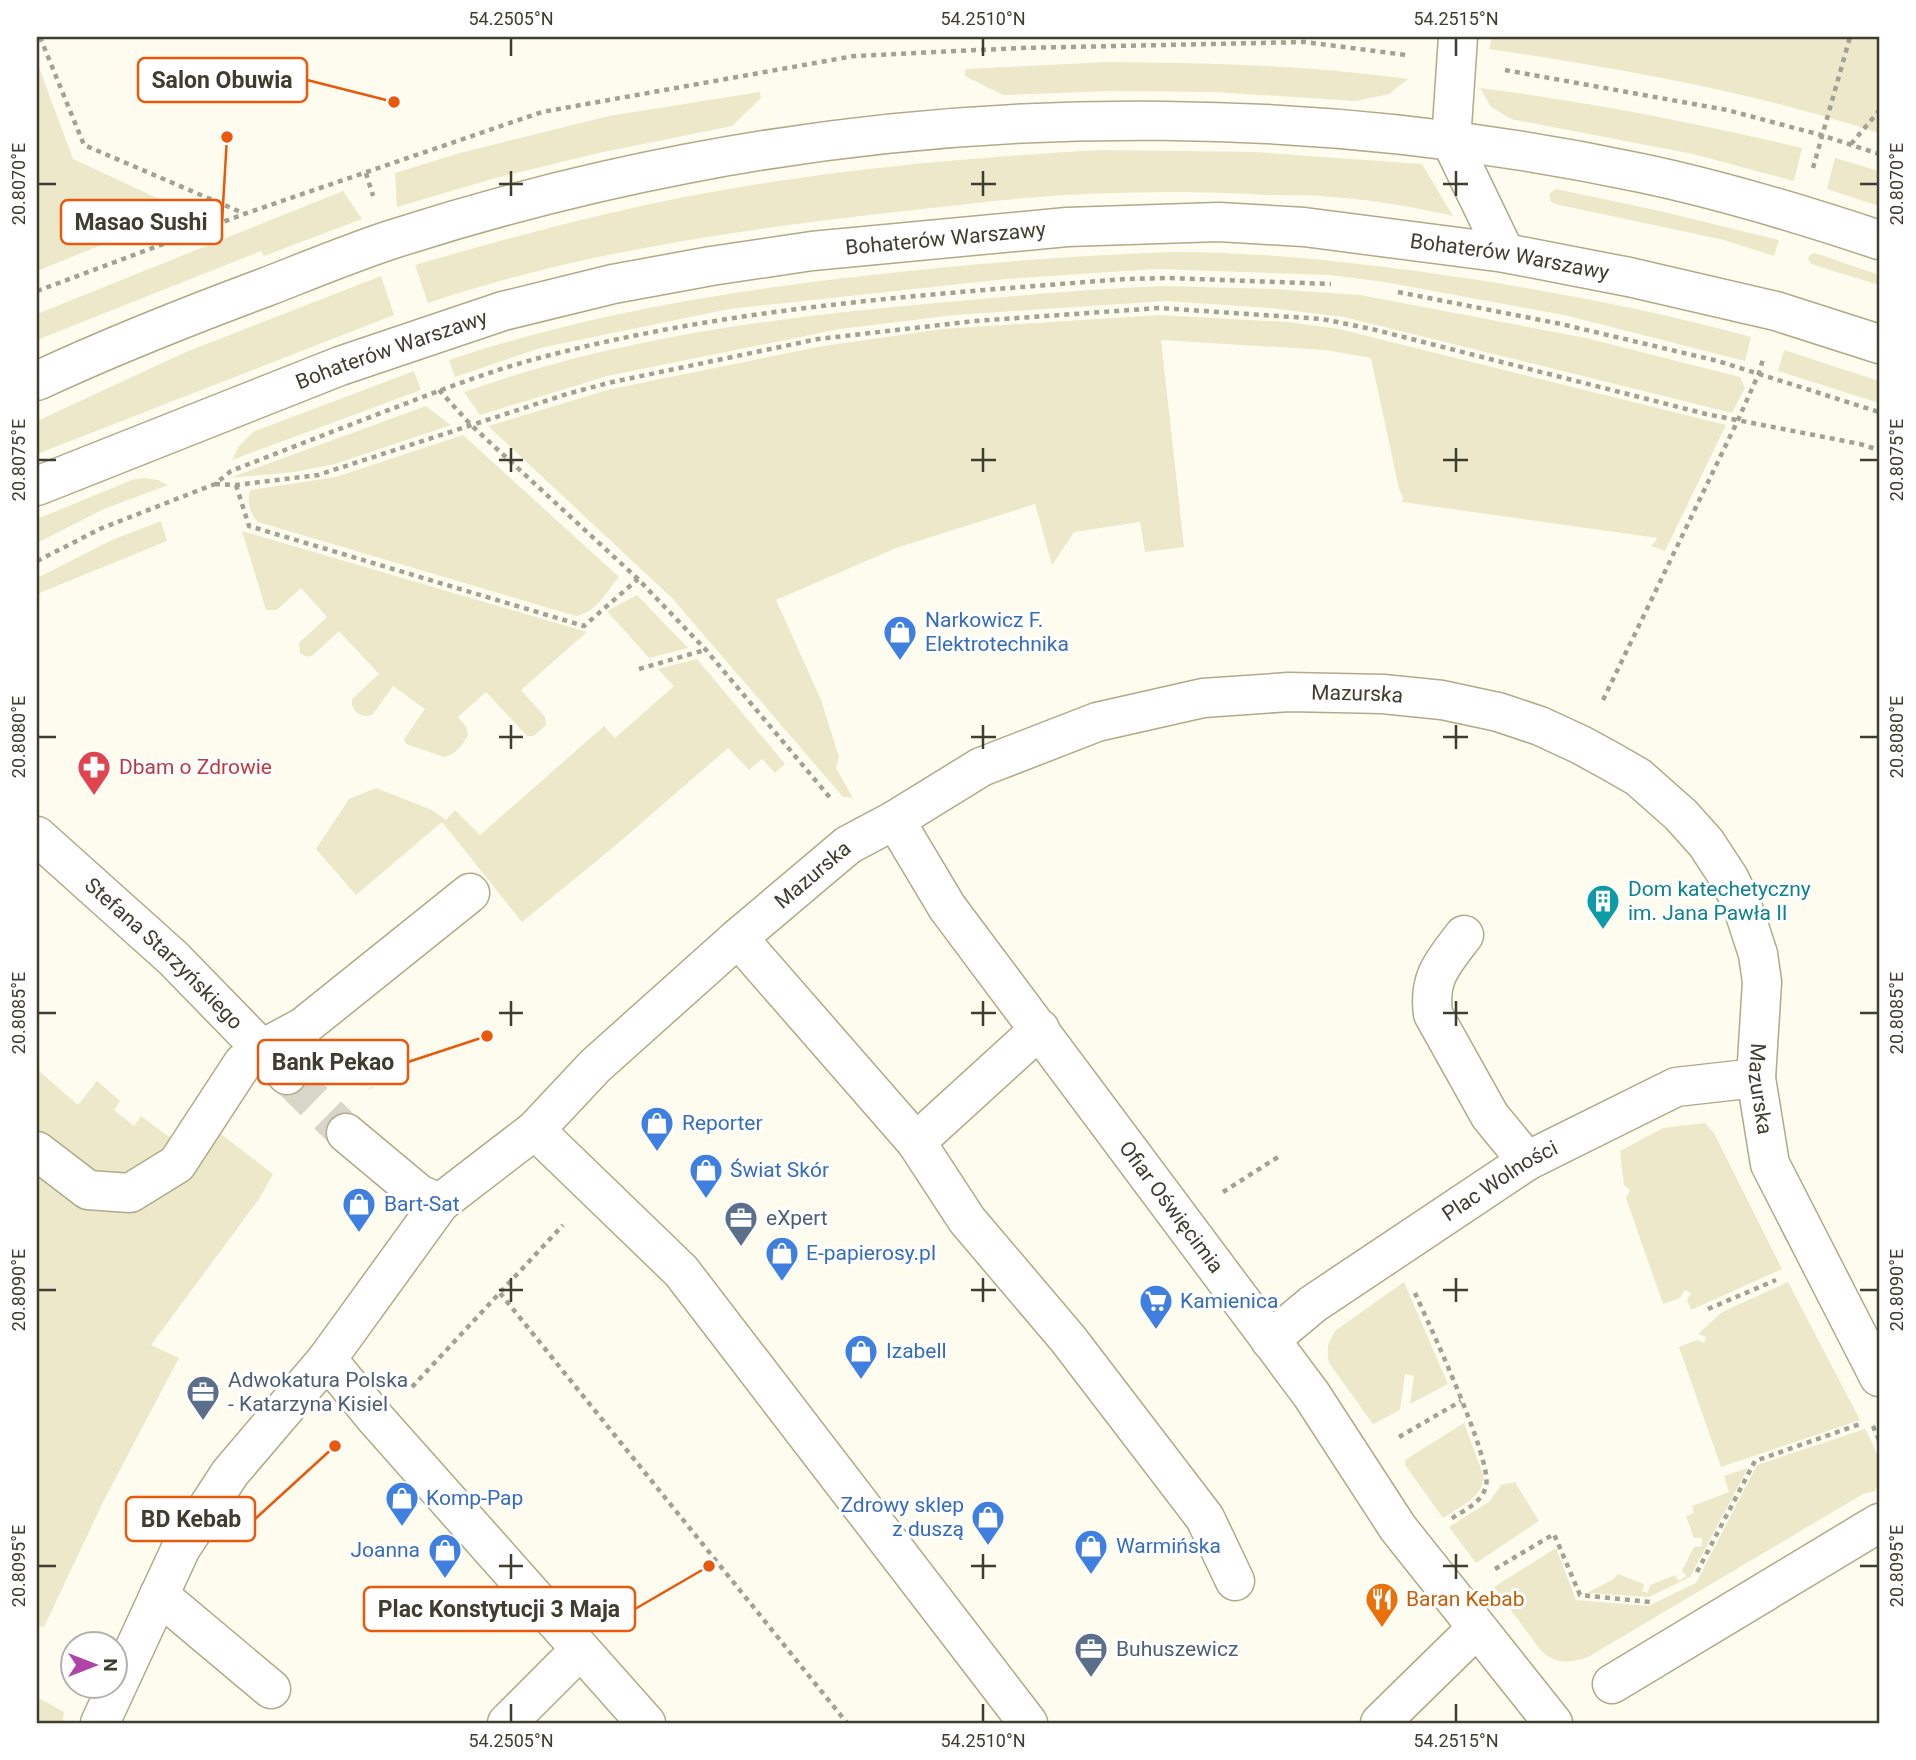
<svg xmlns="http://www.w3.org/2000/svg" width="1916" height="1760" font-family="Roboto,sans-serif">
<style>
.green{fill:#ede8ca}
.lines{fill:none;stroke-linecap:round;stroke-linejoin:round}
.minor-tunnel{stroke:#d8d6c8;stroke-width:38;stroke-dasharray:38 19;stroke-linecap:butt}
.minor-casing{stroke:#afaa89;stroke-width:41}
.major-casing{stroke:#afaa89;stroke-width:41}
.path{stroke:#a3a193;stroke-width:4.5;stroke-dasharray:5 5;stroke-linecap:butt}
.minor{stroke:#fff;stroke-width:38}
.major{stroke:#fff;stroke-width:38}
.ticks{fill:none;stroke:#3f3d2f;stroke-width:2.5}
.labels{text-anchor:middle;stroke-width:6;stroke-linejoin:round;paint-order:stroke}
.street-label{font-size:21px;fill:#3f3d2f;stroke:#fff}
.shop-label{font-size:21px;fill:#366cbe;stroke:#fff;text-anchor:start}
.health-label{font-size:21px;fill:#be3a42;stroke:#fff;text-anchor:start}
.culture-label{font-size:21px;fill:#0d838f;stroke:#fff;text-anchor:start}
.service-label{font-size:21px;fill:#4e5e75;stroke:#fff;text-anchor:start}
.food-label{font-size:21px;fill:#c56008;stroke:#fff;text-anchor:start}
.leader{fill:none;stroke:#e8590c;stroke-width:2.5}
.callout-dot{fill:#e8590c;stroke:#fff;stroke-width:2.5}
.callout{fill:#fff;stroke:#e8590c;stroke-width:2.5}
.callout-label{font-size:23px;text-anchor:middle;font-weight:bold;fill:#3f3d2f}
.neatline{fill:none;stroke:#3f3d2f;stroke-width:2.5}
.ticks-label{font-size:18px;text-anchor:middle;fill:#3f3d2f}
</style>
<rect width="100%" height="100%" fill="#fefcee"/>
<path class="green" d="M 1492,37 L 1879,37 L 1879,133 C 1751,91 1622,69 1489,49 Z
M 37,62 L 73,159 L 185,211 L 37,271 Z
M 1109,62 C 1209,63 1309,65 1408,79 L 1389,94 L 1356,101 L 1215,92 L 1111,91 L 1003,95 L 965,76 L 965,69 Z
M 1480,88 C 1589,102 1696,123 1802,148 L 1794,181 L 1693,154 L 1511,119 L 1491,107 Z
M 760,92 L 761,98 L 732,126 L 603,152 L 492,179 L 397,207 L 395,173 L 460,153 L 609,116 Z
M 1101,150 L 1254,152 L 1422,164 L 1453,216 C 1414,207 1373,200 1333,197 C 1312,195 1290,195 1269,195 C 1218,192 1167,191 1116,193 C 1045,194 975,203 905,211 C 744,229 582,251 428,303 L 415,265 C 522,234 630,205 741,187 C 860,167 980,157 1101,150 Z
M 1835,158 L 1879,171 L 1879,206 L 1827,189 Z
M 1556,189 L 1660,211 L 1779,240 L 1774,256 L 1724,240 L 1555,204 L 1551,202 L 1549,194 Z
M 343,191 L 362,219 L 264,256 L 261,251 L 37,340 L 37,314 Z
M 1173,252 C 1271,252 1368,264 1465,278 C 1561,293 1657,311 1751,337 L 1745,361 L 1564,315 L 1384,282 L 1330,275 L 1157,269 L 1006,279 L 729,309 L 540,348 L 455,377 L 449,360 C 577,317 711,294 844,278 C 954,265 1063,256 1173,252 Z
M 1815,253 L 1879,275 L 1879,285 L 1811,264 L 1808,259 L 1810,255 Z
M 381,276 L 394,315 L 37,454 L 37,421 L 186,352 Z
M 1165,286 L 1274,289 L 1360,295 L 1586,338 L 1740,377 L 1745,388 L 1732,413 L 1344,317 L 1270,308 L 1166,301 L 955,315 L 840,329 L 607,376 L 480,415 L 464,392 C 616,338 777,317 937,303 C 1013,296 1089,289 1165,286 Z
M 1159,315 L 1288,322 L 1339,329 L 1726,425 L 1665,551 L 1651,546 L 1658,538 L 1402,502 L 1403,497 L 1399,489 L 1371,358 L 1326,350 L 1161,340 L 1184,547 L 1145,552 L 1140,522 L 1074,532 L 1052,565 L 1035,504 L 896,548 L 776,600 L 821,700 L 839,757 L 836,768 L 853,798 L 843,797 L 672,598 L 488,426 L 611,389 L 823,346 L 942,329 Z
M 1784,350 L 1879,381 L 1879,403 L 1778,371 Z
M 414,371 L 421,390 L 232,460 L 239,446 L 253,432 Z
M 426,406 L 451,425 L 335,464 L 294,472 L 229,478 Z
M 463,435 L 619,577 C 607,591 596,613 576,616 L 258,522 C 249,512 247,503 250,490 L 336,477 Z
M 143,478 L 158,480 L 168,485 L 104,509 L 37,543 L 37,519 L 132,480 Z
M 161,521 L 167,541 L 37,594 L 37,578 L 112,540 Z
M 242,531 L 587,632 L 521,690 L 545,717 L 546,725 L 534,736 L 527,736 L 486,692 L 458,717 L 466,727 L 468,735 C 463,745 455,755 444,757 L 406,744 L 404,739 L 425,709 L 393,686 L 373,714 C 363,720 350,711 352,699 L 379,674 L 339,631 L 313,655 L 307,657 L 300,653 L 299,643 L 327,617 L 301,588 L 277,610 L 266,610 Z
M 637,595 L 688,648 L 649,658 L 607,611 Z
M 697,659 L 785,764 L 775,773 L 762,759 L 749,770 L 728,748 L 616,845 L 522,922 L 442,822 L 356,895 L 316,849 L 349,799 L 376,788 L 432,810 L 446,820 L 455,810 L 480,835 L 604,726 L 615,738 L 674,686 L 658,669 Z
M 37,1069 L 78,1105 L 97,1081 L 120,1101 L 114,1110 L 134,1126 L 141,1116 L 192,1154 L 213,1128 L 273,1174 L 259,1199 L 151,1345 L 179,1358 L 105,1498 L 44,1627 L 37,1626 Z
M 1705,1123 L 1714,1133 L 1782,1269 L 1691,1310 L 1687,1300 L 1691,1293 L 1685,1290 L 1680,1298 L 1663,1304 L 1626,1198 L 1630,1190 L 1624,1185 L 1620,1151 L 1663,1128 Z
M 1404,1282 L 1448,1384 L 1410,1404 L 1414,1376 L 1405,1374 L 1400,1410 L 1373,1424 L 1329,1363 C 1326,1349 1328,1342 1336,1330 Z
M 1788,1282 L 1860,1420 L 1721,1467 L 1679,1347 L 1697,1340 L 1704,1343 L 1706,1337 L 1698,1334 L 1722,1312 Z
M 1464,1423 L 1484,1477 C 1482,1498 1459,1507 1443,1518 L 1405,1465 L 1405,1460 Z
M 1865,1429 C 1875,1448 1887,1470 1875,1491 L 1863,1494 L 1588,1657 C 1569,1663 1558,1665 1542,1652 L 1494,1587 L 1556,1548 L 1576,1600 L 1648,1606 L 1696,1583 L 1757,1465 Z
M 1748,1468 L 1690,1577 L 1649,1597 L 1587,1593 L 1612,1580 L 1618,1574 L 1644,1584 L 1642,1591 L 1648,1593 L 1650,1585 L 1675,1575 L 1679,1581 L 1686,1576 L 1682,1570 L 1694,1547 L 1702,1546 L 1702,1538 L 1694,1538 L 1686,1516 L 1694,1513 L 1692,1506 L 1729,1492 L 1724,1476 Z
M 1515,1482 L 1539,1521 L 1476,1563 L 1449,1527 L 1490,1501 L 1501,1485 Z
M 37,1697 L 64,1712 L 62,1723 L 37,1723 Z"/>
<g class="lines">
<path class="minor-tunnel" d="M 287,1075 L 346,1133"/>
<defs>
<g id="minor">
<path d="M 1458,37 L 1451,141 L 1505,253"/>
<path id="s1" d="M 895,820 L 947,907 L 1311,1394 L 1398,1528 L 1553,1723"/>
<path id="s2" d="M 37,836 L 173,958 L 287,1075"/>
<path d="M 1464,935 C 1443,963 1428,977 1433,1014 L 1490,1116 L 1527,1161"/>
<path d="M 738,938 L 916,1142"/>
<path d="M 1040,1029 L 916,1142 L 967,1220 L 1068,1339 L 1205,1518 L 1235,1581"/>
<path d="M 535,1130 L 681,1271 L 1028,1723"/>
<path d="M 346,1133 L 419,1194 L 440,1203"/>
<path d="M 37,1151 L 88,1190 L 130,1193 L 177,1164 L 243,1063 L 262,1049 L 303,1027 L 470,893"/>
<path id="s3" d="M 1270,1340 L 1313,1304 L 1527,1161 L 1676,1087 L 1756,1078"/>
<path d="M 327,1359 L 376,1419 L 646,1723"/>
<path d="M 159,1595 L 271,1689"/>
<path d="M 1612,1684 L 1879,1523"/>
<path id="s4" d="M 100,1723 L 181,1548 L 230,1473 L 327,1359 L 440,1203 L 535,1130 L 595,1066 L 738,938 L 848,845 L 895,820 L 981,767 L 1097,722 L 1203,698 L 1289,692 L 1383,694 L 1442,700 L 1498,712 L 1540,726 L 1581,745 L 1612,762 L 1638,777 L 1681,815 L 1706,843 L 1729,878 L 1742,905 L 1758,954 L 1762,982 L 1756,1078 L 1770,1164 L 1879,1377"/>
<path d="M 507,1723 L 580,1650"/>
<path d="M 1380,1723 L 1476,1629"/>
</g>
<g id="major">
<path d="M 37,381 C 112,346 188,316 266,287 C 307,271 348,254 390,240 C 486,209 586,183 685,164 C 999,103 1329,107 1641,173 C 1722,190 1801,214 1879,240"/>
<path id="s5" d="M 37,486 L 340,366 L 503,311 L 613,284 L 711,266 L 812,251 L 1067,227 L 1219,222 L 1304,227 L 1505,253 L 1629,277 L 1776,311 L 1879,344"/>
</g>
</defs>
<use href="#minor" class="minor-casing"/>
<use href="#major" class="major-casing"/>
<path class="path" d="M 40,37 L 84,145 L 243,213
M 1505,70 L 1727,110 L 1821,135 L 1879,154
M 1851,144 L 1879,111
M 1813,168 L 1850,37
M 366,173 L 373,196
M 37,291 L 244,214 L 542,112 L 854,56 L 1020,48 L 1305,42 L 1406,55
M 1398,292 L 1561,324 L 1718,361 L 1879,412
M 439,390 L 471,425 L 638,579 L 706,650 L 832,800
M 215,484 L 236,485 L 318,475 L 567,394 L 608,383 L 818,339 L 975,321 L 1159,308 L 1322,319 L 1376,330 L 1706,414 L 1860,444 L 1879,450
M 236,485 L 249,526 L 584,626 L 638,579
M 37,561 L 102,528 L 215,484 L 231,471 C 285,450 339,429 394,408 C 441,390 490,371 539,358 C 730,307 930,294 1126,279 L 1168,278 L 1331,284
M 639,669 L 705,650
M 1603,700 L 1738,420 L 1759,373 L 1763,359
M 343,1059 L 371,1088
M 1223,1192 L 1278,1157
M 500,1293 L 847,1723
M 1415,1293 C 1429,1324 1493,1461 1486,1486 C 1482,1503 1464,1510 1451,1519
M 1708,1309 L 1776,1280
M 412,1387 L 563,1225
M 1873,1426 L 1879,1440
M 1399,1437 L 1461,1401
M 1495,1569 L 1554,1534 L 1580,1595 L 1650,1602
M 1697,1572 L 1755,1461 L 1863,1423"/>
<use href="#minor" class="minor"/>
<use href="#major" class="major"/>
</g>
<path class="ticks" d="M 511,38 L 511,56M 983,38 L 983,56M 1456,38 L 1456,56M 511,171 L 511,196M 983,171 L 983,196M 1456,171 L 1456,196M 38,184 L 56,184M 499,184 L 523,184M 971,184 L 996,184M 1443,184 L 1468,184M 1860,184 L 1878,184M 511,448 L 511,472M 983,448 L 983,472M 1456,448 L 1456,472M 38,460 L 56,460M 499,460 L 523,460M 971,460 L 996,460M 1443,460 L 1468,460M 1860,460 L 1878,460M 511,725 L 511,749M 983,725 L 983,749M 1456,725 L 1456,749M 38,737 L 56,737M 499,737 L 523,737M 971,737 L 996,737M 1443,737 L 1468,737M 1860,737 L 1878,737M 511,1001 L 511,1026M 983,1001 L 983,1026M 1456,1001 L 1456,1026M 38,1013 L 56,1013M 499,1013 L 523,1013M 971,1013 L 996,1013M 1443,1013 L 1468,1013M 1860,1013 L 1878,1013M 511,1278 L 511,1302M 983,1278 L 983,1302M 1456,1278 L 1456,1302M 38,1290 L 56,1290M 499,1290 L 523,1290M 971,1290 L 996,1290M 1443,1290 L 1468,1290M 1860,1290 L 1878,1290M 511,1554 L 511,1579M 983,1554 L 983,1579M 1456,1554 L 1456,1579M 38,1566 L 56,1566M 499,1566 L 523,1566M 971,1566 L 996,1566M 1443,1566 L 1468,1566M 1860,1566 L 1878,1566M 511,1704 L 511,1722M 983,1704 L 983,1722M 1456,1704 L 1456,1722"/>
<defs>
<symbol id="shop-pin" viewBox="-11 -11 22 30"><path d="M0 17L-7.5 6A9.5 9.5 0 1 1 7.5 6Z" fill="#3f7fe0" stroke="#fff"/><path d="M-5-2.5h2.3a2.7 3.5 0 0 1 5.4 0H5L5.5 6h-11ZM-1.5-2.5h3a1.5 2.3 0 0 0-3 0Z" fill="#fff"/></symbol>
<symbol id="pharmacy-pin" viewBox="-11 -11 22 30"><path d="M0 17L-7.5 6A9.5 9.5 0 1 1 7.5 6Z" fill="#e0444e" stroke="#fff"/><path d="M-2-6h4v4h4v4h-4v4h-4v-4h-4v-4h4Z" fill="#fff"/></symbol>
<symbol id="building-pin" viewBox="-11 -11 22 30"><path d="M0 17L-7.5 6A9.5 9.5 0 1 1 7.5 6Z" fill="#0f9aa8" stroke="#fff"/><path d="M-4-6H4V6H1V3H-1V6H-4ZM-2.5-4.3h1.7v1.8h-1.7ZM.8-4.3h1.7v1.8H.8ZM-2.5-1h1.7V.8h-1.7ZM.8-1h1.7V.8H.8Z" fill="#fff"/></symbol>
<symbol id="office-pin" viewBox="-11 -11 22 30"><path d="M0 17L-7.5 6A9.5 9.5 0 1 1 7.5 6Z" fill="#5c6f8a" stroke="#fff"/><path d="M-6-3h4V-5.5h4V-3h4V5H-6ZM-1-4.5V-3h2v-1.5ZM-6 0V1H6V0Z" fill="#fff"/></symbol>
<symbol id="supermarket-pin" viewBox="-11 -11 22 30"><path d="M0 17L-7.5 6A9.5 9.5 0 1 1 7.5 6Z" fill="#3f7fe0" stroke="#fff"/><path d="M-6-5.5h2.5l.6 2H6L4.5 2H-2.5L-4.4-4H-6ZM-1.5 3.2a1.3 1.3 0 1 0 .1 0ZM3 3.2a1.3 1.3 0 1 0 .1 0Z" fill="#fff"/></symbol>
<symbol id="restaurant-pin" viewBox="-11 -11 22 30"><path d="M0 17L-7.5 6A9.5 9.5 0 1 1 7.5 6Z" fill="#e8710a" stroke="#fff"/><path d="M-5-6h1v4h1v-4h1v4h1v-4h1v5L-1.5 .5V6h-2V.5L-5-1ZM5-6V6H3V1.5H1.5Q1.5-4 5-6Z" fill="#fff"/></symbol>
</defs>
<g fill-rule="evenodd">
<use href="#shop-pin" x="881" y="613" width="38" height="52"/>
<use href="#pharmacy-pin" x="75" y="748" width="38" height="52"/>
<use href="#building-pin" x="1584" y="882" width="38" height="52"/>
<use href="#shop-pin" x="638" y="1104" width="38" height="52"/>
<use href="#shop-pin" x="687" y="1151" width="38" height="52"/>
<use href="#shop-pin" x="340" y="1185" width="38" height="52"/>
<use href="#office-pin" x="722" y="1199" width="38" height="52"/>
<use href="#shop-pin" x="763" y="1234" width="38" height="52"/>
<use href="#supermarket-pin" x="1137" y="1282" width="38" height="52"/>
<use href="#shop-pin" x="842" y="1332" width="38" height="52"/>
<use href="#office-pin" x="184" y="1373" width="38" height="52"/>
<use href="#shop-pin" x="383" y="1479" width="38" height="52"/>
<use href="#shop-pin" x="969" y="1498" width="38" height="52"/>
<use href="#shop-pin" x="1072" y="1527" width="38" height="52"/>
<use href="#shop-pin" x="426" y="1531" width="38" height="52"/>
<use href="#restaurant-pin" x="1363" y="1580" width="38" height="52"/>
<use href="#office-pin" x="1072" y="1630" width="38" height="52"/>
</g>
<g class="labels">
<g class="street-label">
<text dy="7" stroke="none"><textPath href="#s5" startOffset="947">Bohaterów Warszawy</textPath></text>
<text dy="7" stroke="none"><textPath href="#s5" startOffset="1514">Bohaterów Warszawy</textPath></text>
<text dy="7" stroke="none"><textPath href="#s5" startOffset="380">Bohaterów Warszawy</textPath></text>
<text dy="7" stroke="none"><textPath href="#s4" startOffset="1710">Mazurska</textPath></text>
<text dy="7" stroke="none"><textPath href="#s4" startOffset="1122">Mazurska</textPath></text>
<text dy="7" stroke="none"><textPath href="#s2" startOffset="173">Stefana Starzyńskiego</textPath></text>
<text dy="7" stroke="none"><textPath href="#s4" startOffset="2361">Mazurska</textPath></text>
<text dy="7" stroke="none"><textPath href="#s3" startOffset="280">Plac Wolności</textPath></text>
<text dy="7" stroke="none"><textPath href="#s1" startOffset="476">Ofiar Oświęcimia</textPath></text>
</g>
<g class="shop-label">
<text x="925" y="627">Narkowicz F.<tspan x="925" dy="24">Elektrotechnika</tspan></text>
<text x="682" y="1130">Reporter</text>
<text x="730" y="1177">Świat Skór</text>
<text x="384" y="1211">Bart-Sat</text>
<text x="806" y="1260">E-papierosy.pl</text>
<text x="1180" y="1308">Kamienica</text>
<text x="886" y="1358">Izabell</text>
<text x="426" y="1505">Komp-Pap</text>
<text x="964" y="1512" text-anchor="end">Zdrowy sklep<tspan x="964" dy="24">z duszą</tspan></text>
<text x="1116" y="1553">Warmińska</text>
<text x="420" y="1557" text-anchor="end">Joanna</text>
</g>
<g class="health-label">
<text x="119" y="774">Dbam o Zdrowie</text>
</g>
<g class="culture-label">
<text x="1628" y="896">Dom katechetyczny<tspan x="1628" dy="24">im. Jana Pawła II</tspan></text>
</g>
<g class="service-label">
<text x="766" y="1225">eXpert</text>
<text x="228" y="1387">Adwokatura Polska<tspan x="228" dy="24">- Katarzyna Kisiel</tspan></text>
<text x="1116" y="1656">Buhuszewicz</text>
</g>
<g class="food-label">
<text x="1406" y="1606">Baran Kebab</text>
</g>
</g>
<path class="leader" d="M394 102L307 80M227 137L222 222M487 1036L408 1062M335 1446L255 1519M709 1566L635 1609"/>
<g class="callout-dot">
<circle cx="394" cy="102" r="7"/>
<circle cx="227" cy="137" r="7"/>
<circle cx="487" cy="1036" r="7"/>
<circle cx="335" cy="1446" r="7"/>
<circle cx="709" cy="1566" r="7"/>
</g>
<g class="callout">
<rect x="138" y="58" width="169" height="44" rx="7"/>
<rect x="61" y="200" width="161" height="44" rx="7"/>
<rect x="258" y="1040" width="150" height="44" rx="7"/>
<rect x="126" y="1497" width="129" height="44" rx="7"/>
<rect x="364" y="1587" width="271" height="44" rx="7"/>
</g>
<g class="callout-label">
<text x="222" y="88">Salon Obuwia</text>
<text x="141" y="230">Masao Sushi</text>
<text x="333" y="1070">Bank Pekao</text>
<text x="191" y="1527">BD Kebab</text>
<text x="499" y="1617">Plac Konstytucji 3 Maja</text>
</g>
<rect width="1916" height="1760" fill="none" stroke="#ffffff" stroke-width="77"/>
<g transform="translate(94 1665) rotate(90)"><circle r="33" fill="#ffffff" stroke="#b2b1ac" stroke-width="2"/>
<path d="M0-5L12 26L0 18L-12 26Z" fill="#af45a7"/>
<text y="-10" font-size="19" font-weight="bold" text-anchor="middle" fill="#3f3d2f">N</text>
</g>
<rect x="38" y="38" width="1840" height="1684" class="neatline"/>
<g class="ticks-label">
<text x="511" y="25">54.2505°N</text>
<text x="983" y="25">54.2510°N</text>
<text x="1456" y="25">54.2515°N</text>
<text transform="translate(1897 184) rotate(-90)" y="6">20.8070°E</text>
<text transform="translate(19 184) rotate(-90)" y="6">20.8070°E</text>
<text transform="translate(1897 460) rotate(-90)" y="6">20.8075°E</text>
<text transform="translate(19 460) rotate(-90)" y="6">20.8075°E</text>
<text transform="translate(1897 737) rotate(-90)" y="6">20.8080°E</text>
<text transform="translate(19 737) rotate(-90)" y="6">20.8080°E</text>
<text transform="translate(1897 1013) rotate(-90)" y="6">20.8085°E</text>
<text transform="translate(19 1013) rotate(-90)" y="6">20.8085°E</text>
<text transform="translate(1897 1290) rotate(-90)" y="6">20.8090°E</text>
<text transform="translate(19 1290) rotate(-90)" y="6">20.8090°E</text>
<text transform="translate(1897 1566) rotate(-90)" y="6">20.8095°E</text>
<text transform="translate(19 1566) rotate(-90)" y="6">20.8095°E</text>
<text x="511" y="1747">54.2505°N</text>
<text x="983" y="1747">54.2510°N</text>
<text x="1456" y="1747">54.2515°N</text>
</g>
</svg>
